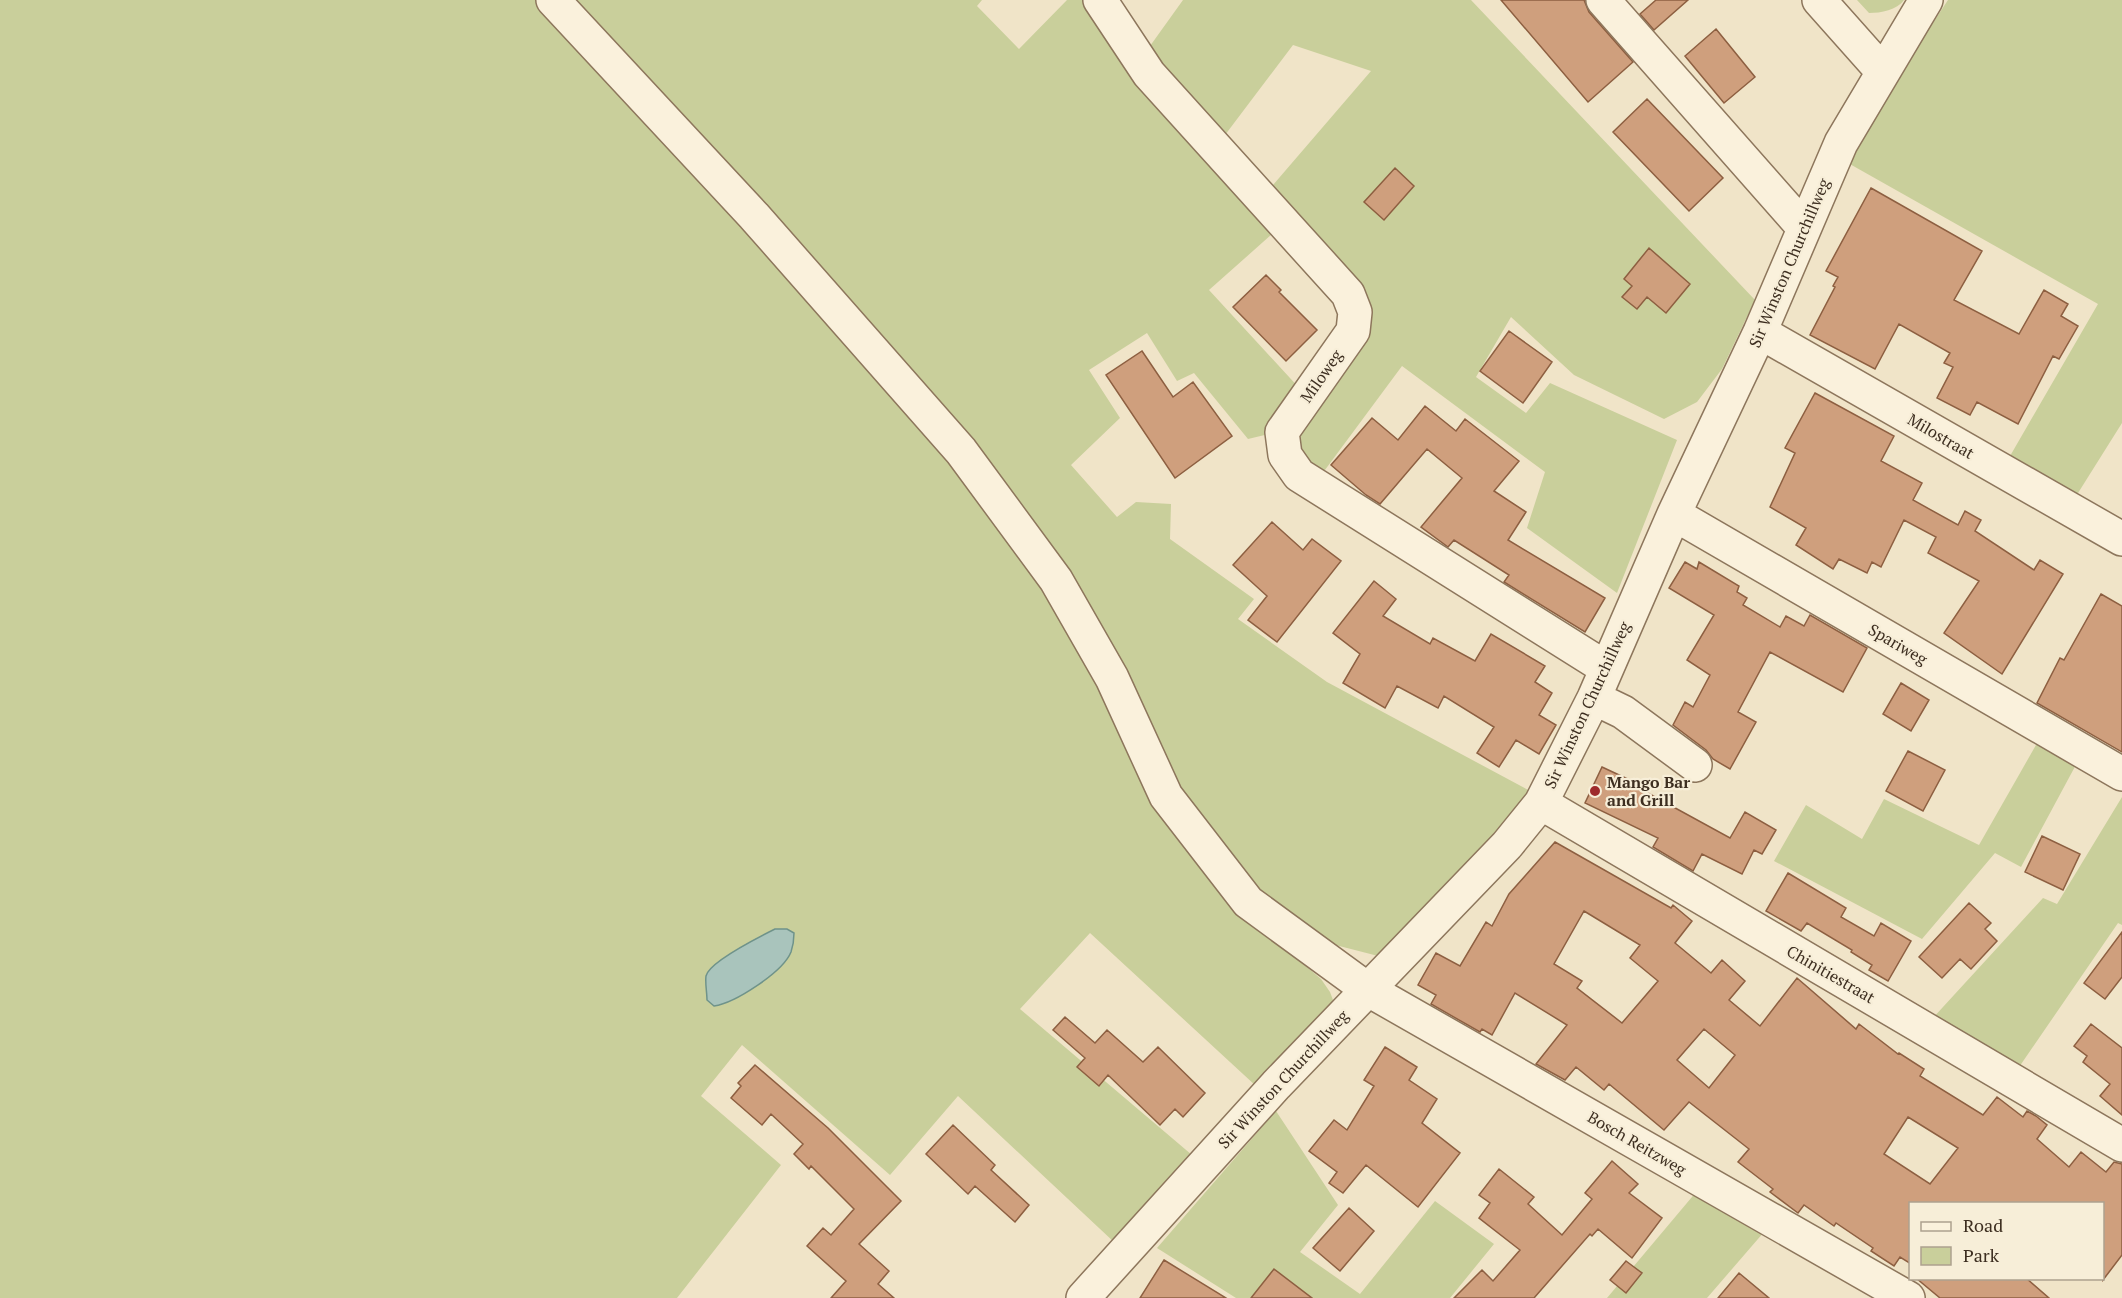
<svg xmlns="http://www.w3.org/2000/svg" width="2122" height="1298" font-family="'PT Serif',serif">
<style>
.green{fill:#c9cf9b}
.water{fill:#a9c4bc;stroke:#6f938a;stroke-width:1.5}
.building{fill:#cf9f7d;stroke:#8d5f41;stroke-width:1.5;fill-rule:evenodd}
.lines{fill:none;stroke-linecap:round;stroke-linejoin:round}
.minor-casing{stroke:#8d765c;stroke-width:36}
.minor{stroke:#faf1dc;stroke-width:33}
.poi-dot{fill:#9e2a2b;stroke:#f7eed8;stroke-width:2}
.labels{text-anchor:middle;stroke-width:4.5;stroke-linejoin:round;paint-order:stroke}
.street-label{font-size:16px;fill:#3d2e20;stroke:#f7eed8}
.poi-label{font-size:16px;font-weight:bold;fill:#3d2e20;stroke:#f7eed8;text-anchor:start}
</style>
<rect width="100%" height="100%" fill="#f0e4c8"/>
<path class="green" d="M 0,0 L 536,0 L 623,98 L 750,224 L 982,495 L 1067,612 L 1254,922 L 1321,979 L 1330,992 L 1333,1000 L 1329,1009 L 1256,1086 L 1090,933 L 1020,1009 L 1192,1155 L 1115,1243 L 958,1096 L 890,1175 L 742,1045 L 701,1096 L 781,1165 L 677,1298 L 0,1298 Z
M 563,0 L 982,0 L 977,6 L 1019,49 L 1067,0 L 1088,0 L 1280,227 L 1209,290 L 1301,390 L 1273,433 L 1248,439 L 1194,373 L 1177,381 L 1147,333 L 1089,370 L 1120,418 L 1071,465 L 1117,517 L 1136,502 L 1171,504 L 1170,539 L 1254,599 L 1238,619 L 1327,682 L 1532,792 L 1523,809 L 1382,957 L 1316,940 L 1260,901 L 1183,798 L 1103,633 Z
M 1183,0 L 1471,0 L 1755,300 L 1722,369 L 1697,402 L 1664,419 L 1574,375 L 1511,317 L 1476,377 L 1526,413 L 1550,383 L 1677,440 L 1617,593 L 1527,528 L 1545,472 L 1402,366 L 1319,478 L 1290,436 L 1363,321 L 1267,192 L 1371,71 L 1293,45 L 1222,139 L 1145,53 Z
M 1857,0 L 1904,0 C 1897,10 1881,13 1869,13 Z
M 1948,0 L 2122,0 L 2122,423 L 2073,501 L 2006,463 L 2098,304 L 1848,163 L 1921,41 Z
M 2040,738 L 2078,761 L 2021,867 L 1995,853 L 1922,939 L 1774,861 L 1806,805 L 1862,839 L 1884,799 L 1979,845 Z
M 2122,797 L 2122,925 L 2118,923 L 2015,1073 L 1932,1019 L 2043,898 L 2057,904 Z
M 1276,1111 L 1338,1205 L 1300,1252 L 1360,1294 L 1435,1201 L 1494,1244 L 1450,1298 L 1236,1298 L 1157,1248 Z
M 1697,1191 L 1764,1232 L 1707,1298 L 1607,1298 Z"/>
<path class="water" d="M 775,929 L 787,929 L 794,933 C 794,940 793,946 791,952 C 783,972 735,1003 714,1006 L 707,1000 C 707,993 705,983 706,976 C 709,962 761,936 775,929 Z"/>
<path class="building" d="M 1501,0 L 1584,0 L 1589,12 L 1633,62 L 1588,102 Z
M 1656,0 L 1688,0 L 1654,30 L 1640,14 Z
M 1716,29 L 1755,77 L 1724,103 L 1685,56 Z
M 1647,99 L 1723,178 L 1689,211 L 1613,132 Z
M 1395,168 L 1414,186 L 1384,220 L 1364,202 Z
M 1871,188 L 1982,251 L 1954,300 L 2019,334 L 2044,290 L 2068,304 L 2061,316 L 2078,326 L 2059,359 L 2053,356 L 2018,424 L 1977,402 L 1970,415 L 1937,398 L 1953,367 L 1944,363 L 1950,353 L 1899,324 L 1875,369 L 1810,335 L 1835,287 L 1833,286 L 1838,277 L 1826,271 Z
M 1649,248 L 1690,284 L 1666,313 L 1647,297 L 1637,309 L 1622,297 L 1632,286 L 1624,279 Z
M 1266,275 L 1281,290 L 1279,292 L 1317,330 L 1286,361 L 1233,307 Z
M 1509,331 L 1552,362 L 1523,403 L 1480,371 Z
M 1142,351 L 1173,397 L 1193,382 L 1232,436 L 1175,478 L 1106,375 Z
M 1815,393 L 1894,436 L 1881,461 L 1922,483 L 1913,500 L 1958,525 L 1965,511 L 1981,520 L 1975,531 L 2034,570 L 2040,560 L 2063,574 L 2002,674 L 1944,633 L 1979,581 L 1928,553 L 1936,537 L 1904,520 L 1881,567 L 1872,562 L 1867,573 L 1839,559 L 1833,569 L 1796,545 L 1806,528 L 1770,507 L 1795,453 L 1785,448 Z
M 1425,406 L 1456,431 L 1465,419 L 1519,461 L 1494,491 L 1526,512 L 1508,540 L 1605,598 L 1585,632 L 1504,582 L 1509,575 L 1454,540 L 1448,547 L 1421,527 L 1462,478 L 1427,449 L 1380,504 L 1366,495 L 1331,465 L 1372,418 L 1398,440 Z
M 1272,522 L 1303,550 L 1312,539 L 1341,561 L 1277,642 L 1248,620 L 1267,596 L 1233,565 Z
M 1685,562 L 1697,569 L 1699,562 L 1739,586 L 1737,592 L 1747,598 L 1743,605 L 1780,627 L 1786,616 L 1804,626 L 1810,615 L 1867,648 L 1843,692 L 1770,652 L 1738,712 L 1756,722 L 1730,769 L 1713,759 L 1706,750 L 1673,725 L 1685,702 L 1693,707 L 1710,675 L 1687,660 L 1714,615 L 1669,588 Z
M 1374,581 L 1396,599 L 1383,616 L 1430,644 L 1433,638 L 1475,661 L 1491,634 L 1545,666 L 1535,682 L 1552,693 L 1539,715 L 1556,725 L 1539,754 L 1516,740 L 1499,767 L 1477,753 L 1494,727 L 1444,696 L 1438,708 L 1397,686 L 1385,708 L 1343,683 L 1360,654 L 1333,633 Z
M 2101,594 L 2122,606 L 2122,752 L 2037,703 L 2060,658 L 2064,660 Z
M 1901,683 L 1929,700 L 1911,731 L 1883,714 Z
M 1908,751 L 1945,770 L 1923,811 L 1886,791 Z
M 1602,767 L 1647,788 L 1646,792 L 1730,838 L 1745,812 L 1776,830 L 1762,854 L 1754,850 L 1742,874 L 1702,854 L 1693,871 L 1653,847 L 1658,838 L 1585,803 Z
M 2042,836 L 2080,854 L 2063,890 L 2025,872 Z
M 1555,842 L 1671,908 L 1673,905 L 1692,921 L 1675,943 L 1711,973 L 1722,960 L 1745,981 L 1729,1000 L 1760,1026 L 1797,978 L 1856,1029 L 1859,1024 L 1898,1054 L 1899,1053 L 1924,1069 L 1920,1076 L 1983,1115 L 1997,1097 L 2023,1117 L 2027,1111 L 2036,1116 L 2047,1125 L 2037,1139 L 2069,1167 L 2081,1152 L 2106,1172 L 2114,1162 L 2122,1164 L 2122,1255 L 2103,1280 L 2103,1203 L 1911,1203 L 1911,1264 L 1900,1257 L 1894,1266 L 1871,1251 L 1873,1248 L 1836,1223 L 1834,1226 L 1804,1205 L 1798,1213 L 1770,1192 L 1773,1189 L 1738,1162 L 1749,1149 L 1689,1102 L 1664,1130 L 1609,1084 L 1604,1090 L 1576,1067 L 1565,1080 L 1536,1064 L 1567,1025 L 1515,993 L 1492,1035 L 1482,1029 L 1480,1032 L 1431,1004 L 1436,995 L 1418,985 L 1436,953 L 1460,966 L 1486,922 L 1492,926 L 1509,894 ZM 1584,911 L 1640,945 L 1630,958 L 1658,981 L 1622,1023 L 1577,988 L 1582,981 L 1554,964 ZM 1704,1029 L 1735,1055 L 1709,1088 L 1677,1060 ZM 1908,1117 L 1958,1148 L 1930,1184 L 1884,1154 Z
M 1788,873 L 1846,908 L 1841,917 L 1874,936 L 1881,923 L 1911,941 L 1888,981 L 1869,970 L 1872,965 L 1851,952 L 1852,950 L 1807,923 L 1801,931 L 1766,911 Z
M 1969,903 L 1991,923 L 1985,929 L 1997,941 L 1971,969 L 1960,959 L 1942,978 L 1919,957 Z
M 2122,932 L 2122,977 L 2105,999 L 2084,983 Z
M 1065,1017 L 1095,1043 L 1107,1030 L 1143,1062 L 1158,1047 L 1205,1093 L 1183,1117 L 1175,1109 L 1160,1125 L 1108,1075 L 1099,1086 L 1077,1067 L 1085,1058 L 1053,1030 Z
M 2091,1024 L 2122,1048 L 2122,1115 L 2100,1096 L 2110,1084 L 2083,1062 L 2087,1056 L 2074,1046 Z
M 1385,1047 L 1417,1067 L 1409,1080 L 1437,1099 L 1422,1123 L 1460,1153 L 1418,1207 L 1366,1165 L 1343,1193 L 1329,1183 L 1337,1172 L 1309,1151 L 1334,1120 L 1347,1130 L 1374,1086 L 1364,1080 Z
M 755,1065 L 828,1128 L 901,1201 L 859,1244 L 889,1271 L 878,1284 L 894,1298 L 831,1298 L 846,1281 L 807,1246 L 823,1228 L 831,1235 L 854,1209 L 811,1166 L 809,1169 L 794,1154 L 803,1144 L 771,1114 L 762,1125 L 731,1098 L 741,1086 L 738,1083 Z
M 953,1125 L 995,1165 L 991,1170 L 1029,1205 L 1015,1222 L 975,1186 L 968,1194 L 926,1154 Z
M 1612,1161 L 1638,1184 L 1629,1193 L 1662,1218 L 1632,1258 L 1598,1229 L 1592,1236 L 1590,1234 L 1534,1298 L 1454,1298 L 1482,1270 L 1493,1281 L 1520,1250 L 1479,1218 L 1490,1203 L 1479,1195 L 1499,1169 L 1534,1197 L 1528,1204 L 1562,1235 L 1592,1199 L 1585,1193 Z
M 1349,1208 L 1374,1231 L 1340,1271 L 1313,1248 Z
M 1164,1260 L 1226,1298 L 1140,1298 Z
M 1626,1261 L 1642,1273 L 1626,1293 L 1610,1280 Z
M 1274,1269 L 1312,1298 L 1251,1298 Z
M 1739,1273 L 1769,1298 L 1718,1298 Z
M 1916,1278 L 2026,1278 L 2049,1298 L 1940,1298 Z"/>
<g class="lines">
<defs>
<path id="minor" d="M 553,0 L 754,216 L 961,451 L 1056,580 L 1112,678 L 1166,796 L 1248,902 L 1367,989 L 1908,1298
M 1100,0 L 1149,74 L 1348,294 L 1355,312 L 1353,331 L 1282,432 L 1285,455 L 1299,475 L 1606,668
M 1603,0 L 1804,228
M 1819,0 L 1883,72
M 1760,332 L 2122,539
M 1674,514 L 2122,774
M 1594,698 L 1623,712 L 1695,765
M 1541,803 L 2122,1145
M 1083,1298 L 1276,1085 L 1507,845 L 1541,803 L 1594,698 L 1674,514 L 1760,332 L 1841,143 L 1926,0"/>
</defs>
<use href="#minor" class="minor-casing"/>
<use href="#minor" class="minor"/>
</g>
<circle class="poi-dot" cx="1595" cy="791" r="6"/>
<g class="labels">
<g class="street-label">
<text transform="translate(1789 263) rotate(-67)" y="6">Sir Winston Churchillweg</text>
<text transform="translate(1321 376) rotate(-55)" y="6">Miloweg</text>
<text transform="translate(1941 436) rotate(30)" y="6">Milostraat</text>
<text transform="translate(1898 644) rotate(30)" y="6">Spariweg</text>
<text transform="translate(1587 705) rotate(-65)" y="6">Sir Winston Churchillweg</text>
<text transform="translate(1831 974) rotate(30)" y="6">Chinitiestraat</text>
<text transform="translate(1283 1079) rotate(-47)" y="6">Sir Winston Churchillweg</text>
<text transform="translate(1637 1143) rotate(30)" y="6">Bosch Reitzweg</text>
</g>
<g class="poi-label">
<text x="1607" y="788">Mango Bar<tspan x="1607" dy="18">and Grill</tspan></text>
</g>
</g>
<rect x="1909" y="1202" width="195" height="78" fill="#f7eed8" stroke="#ada18e" stroke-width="1.5"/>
<rect x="1921" y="1222" width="30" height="9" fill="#faf1dc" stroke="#ada18e" stroke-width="1.5"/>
<text x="1963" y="1232" font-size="18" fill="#3d2e20">Road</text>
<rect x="1921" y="1247" width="30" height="18" fill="#c9cf9b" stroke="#ada18e" stroke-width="1.5"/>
<text x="1963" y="1262" font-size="18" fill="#3d2e20">Park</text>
</svg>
